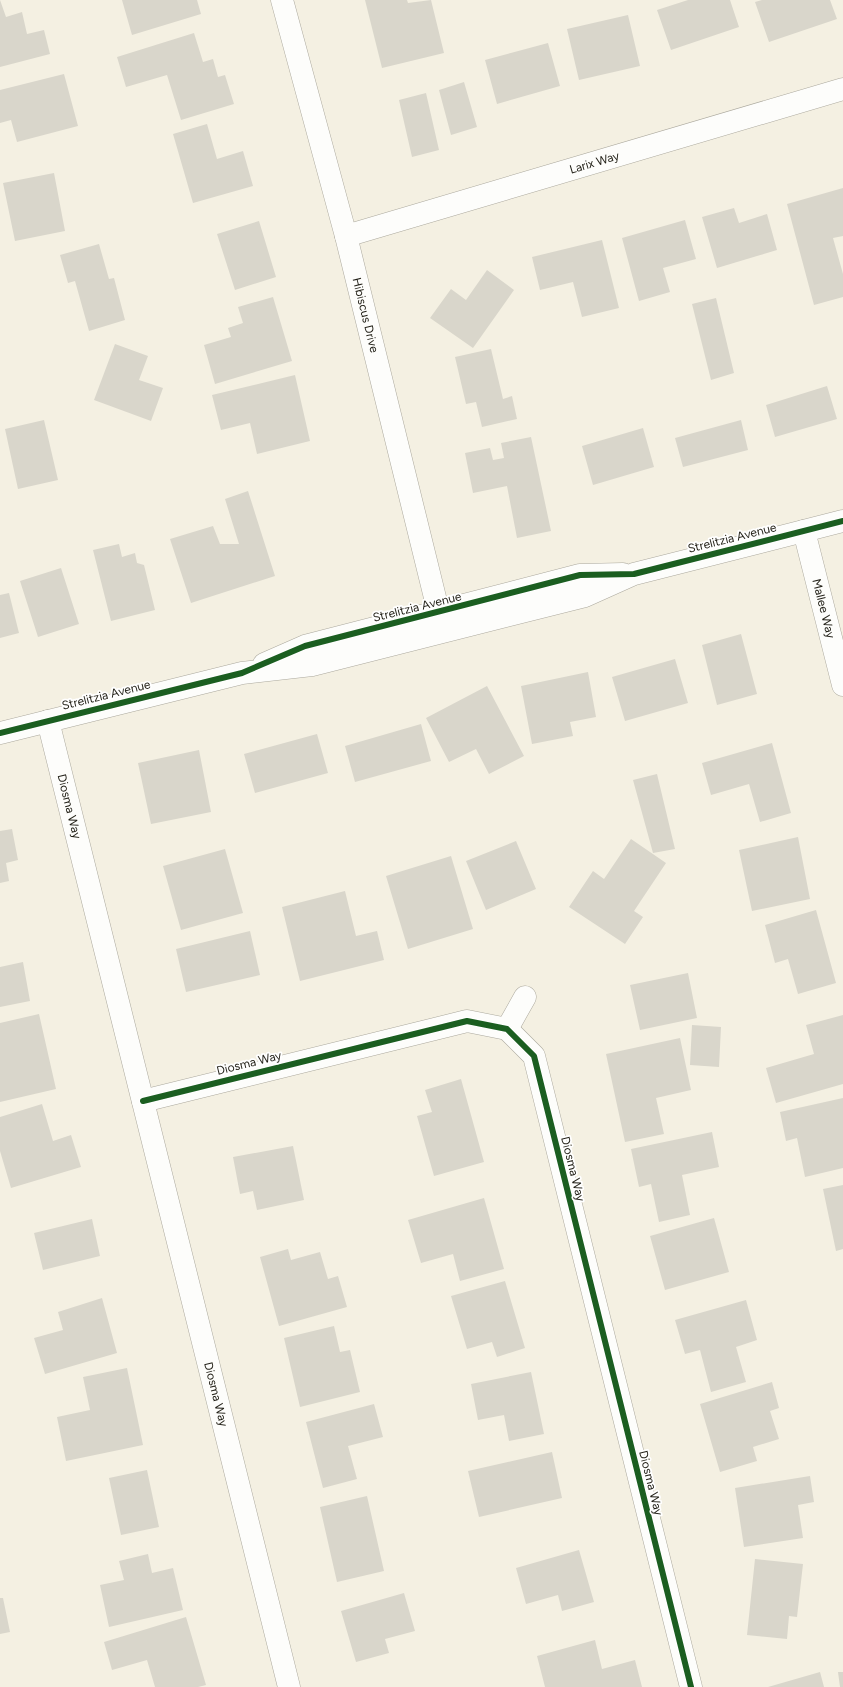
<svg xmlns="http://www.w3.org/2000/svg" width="843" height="1687" font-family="Figtree,sans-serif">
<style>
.building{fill:#d9d6cb}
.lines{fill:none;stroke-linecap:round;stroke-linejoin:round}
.minor-casing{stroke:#aba89d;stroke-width:23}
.tertiary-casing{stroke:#aba89d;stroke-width:23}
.minor{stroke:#fdfdfb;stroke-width:22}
.tertiary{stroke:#fdfdfb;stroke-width:22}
.cycleway-casing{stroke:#fff;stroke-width:8}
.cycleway{stroke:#1b5e20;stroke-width:6}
.labels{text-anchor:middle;stroke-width:3.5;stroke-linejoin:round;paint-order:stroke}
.street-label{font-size:12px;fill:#201e15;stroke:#fff}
</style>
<rect width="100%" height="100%" fill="#f4f0e2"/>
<path class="building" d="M 0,0 L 6,17 L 22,12 L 27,34 L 44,30 L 50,54 L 0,67 Z
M 122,0 L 197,0 L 201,14 L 132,35 Z
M 365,0 L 407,0 L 408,3 L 431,0 L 444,53 L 382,68 Z
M 688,0 L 730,0 L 739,27 L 671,50 L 657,10 Z
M 762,0 L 830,0 L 837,19 L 769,42 L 755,2 Z
M 628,15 L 640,66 L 579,80 L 567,29 Z
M 194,33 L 203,62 L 213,59 L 218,77 L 225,75 L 234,104 L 181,120 L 167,75 L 126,87 L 117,57 Z
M 548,43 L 560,86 L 497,104 L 485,60 Z
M 64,74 L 78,126 L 17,142 L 11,120 L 0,123 L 0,90 Z
M 464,82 L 477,127 L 451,135 L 439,90 Z
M 426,93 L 439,150 L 412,157 L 399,100 Z
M 207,124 L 217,159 L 243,151 L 253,186 L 193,203 L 173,134 Z
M 54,173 L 65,231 L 15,241 L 3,183 Z
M 843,188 L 843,236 L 833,238 L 843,274 L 843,297 L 814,305 L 787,204 Z
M 734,208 L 739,223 L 767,214 L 777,250 L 717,268 L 702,217 Z
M 685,220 L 696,259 L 663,268 L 670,292 L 639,301 L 622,238 Z
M 259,221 L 276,277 L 235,290 L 217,234 Z
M 602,240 L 619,308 L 582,317 L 573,282 L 540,290 L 532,257 Z
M 99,244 L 109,279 L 114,278 L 125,320 L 89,331 L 75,281 L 68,283 L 60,255 Z
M 487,270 L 514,290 L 473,348 L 430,318 L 451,289 L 466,300 Z
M 273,297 L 292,361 L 215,384 L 204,345 L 231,337 L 228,328 L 243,323 L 238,307 Z
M 716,298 L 734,373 L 711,380 L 692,304 Z
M 115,344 L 148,356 L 139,380 L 163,388 L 151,421 L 94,400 Z
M 491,349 L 503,399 L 512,396 L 517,419 L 482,427 L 476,402 L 466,404 L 455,357 Z
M 295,375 L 310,441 L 257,454 L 250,423 L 221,430 L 212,395 Z
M 827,386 L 837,419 L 775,437 L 766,405 Z
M 44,420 L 58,480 L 18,489 L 5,429 Z
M 741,420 L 748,450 L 683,467 L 675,438 Z
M 643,428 L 654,467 L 593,485 L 582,446 Z
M 531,437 L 551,531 L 517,538 L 507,486 L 473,493 L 465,453 L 490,448 L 493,460 L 504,458 L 501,443 Z
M 248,491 L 275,576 L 191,603 L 170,539 L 213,526 L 220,544 L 239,544 L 225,499 Z
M 119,544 L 122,557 L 135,553 L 137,563 L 144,565 L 155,610 L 111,621 L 93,550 Z
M 61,568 L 79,624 L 38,637 L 20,581 Z
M 9,593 L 19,633 L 0,638 L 0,595 Z
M 741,634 L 757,694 L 717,705 L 702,645 Z
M 675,659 L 688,703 L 625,721 L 612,677 Z
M 588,672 L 596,717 L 570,722 L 573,736 L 532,744 L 521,686 Z
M 487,686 L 524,756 L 489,774 L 476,749 L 449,762 L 426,718 Z
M 421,724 L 431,761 L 355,782 L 345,746 Z
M 317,734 L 328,773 L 255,793 L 244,754 Z
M 772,743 L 791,813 L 760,822 L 749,784 L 711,795 L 702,763 Z
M 199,750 L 211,812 L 151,824 L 138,763 Z
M 657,774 L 675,849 L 653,853 L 633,780 Z
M 12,829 L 18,860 L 6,863 L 9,881 L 0,883 L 0,831 Z
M 798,837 L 810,899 L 752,911 L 739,850 Z
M 631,839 L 666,863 L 634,911 L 643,917 L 625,944 L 569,907 L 593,871 L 604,879 Z
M 516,841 L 536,889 L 486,910 L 466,861 Z
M 225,849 L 243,913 L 181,930 L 163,866 Z
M 451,856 L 473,929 L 408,949 L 386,876 Z
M 345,891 L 356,936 L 377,931 L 384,960 L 300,981 L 282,907 Z
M 816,910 L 836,983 L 798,994 L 788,959 L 775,963 L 765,925 Z
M 250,931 L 260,975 L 186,992 L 176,949 Z
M 23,962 L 30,1001 L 0,1007 L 0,967 Z
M 688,973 L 697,1018 L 640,1030 L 630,985 Z
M 39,1014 L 56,1089 L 0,1102 L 0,1023 Z
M 843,1015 L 843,1084 L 776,1103 L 766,1068 L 814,1054 L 806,1025 Z
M 692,1025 L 721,1027 L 719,1067 L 690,1065 Z
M 680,1038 L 691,1090 L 656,1098 L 664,1134 L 625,1142 L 606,1054 Z
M 461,1079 L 484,1162 L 434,1176 L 417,1116 L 432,1112 L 425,1090 Z
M 843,1098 L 843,1168 L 805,1177 L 797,1138 L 786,1141 L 780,1112 Z
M 42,1104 L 53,1141 L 71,1135 L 81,1167 L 11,1188 L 0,1151 L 0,1117 Z
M 712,1132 L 719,1167 L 682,1175 L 690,1215 L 659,1222 L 651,1184 L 639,1187 L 631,1149 Z
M 293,1146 L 304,1200 L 257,1210 L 253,1191 L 240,1194 L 233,1157 Z
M 843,1185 L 843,1249 L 836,1251 L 823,1189 Z
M 484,1198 L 504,1269 L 460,1281 L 453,1254 L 421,1263 L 408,1220 Z
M 714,1218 L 729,1272 L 665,1290 L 650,1236 Z
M 92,1219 L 100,1256 L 43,1270 L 34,1233 Z
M 288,1249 L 291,1260 L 320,1252 L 328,1279 L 338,1276 L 347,1307 L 279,1326 L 260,1257 Z
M 505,1281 L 525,1348 L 497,1357 L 492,1342 L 467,1349 L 451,1296 Z
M 102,1298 L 117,1353 L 45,1374 L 34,1338 L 63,1330 L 58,1312 Z
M 746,1300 L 757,1340 L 736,1347 L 746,1382 L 711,1392 L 700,1350 L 685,1354 L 675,1320 Z
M 334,1326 L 340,1352 L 350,1350 L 360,1392 L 300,1407 L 284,1338 Z
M 127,1368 L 143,1445 L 66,1461 L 57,1417 L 90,1410 L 83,1377 Z
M 531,1372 L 544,1434 L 509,1441 L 504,1415 L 478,1420 L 471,1384 Z
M 772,1382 L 779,1408 L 770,1411 L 779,1439 L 753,1447 L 757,1461 L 720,1472 L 700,1404 Z
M 374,1404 L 383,1437 L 348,1446 L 357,1479 L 323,1488 L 306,1422 Z
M 552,1452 L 562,1498 L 479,1517 L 468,1471 Z
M 147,1470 L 159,1527 L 121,1535 L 109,1478 Z
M 810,1476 L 814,1502 L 798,1505 L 803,1538 L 744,1547 L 735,1488 Z
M 367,1496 L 384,1571 L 337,1582 L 320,1507 Z
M 579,1550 L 594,1602 L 562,1611 L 558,1595 L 526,1604 L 516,1568 Z
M 148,1554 L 152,1573 L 173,1568 L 183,1610 L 109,1627 L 100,1585 L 124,1580 L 119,1561 Z
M 755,1559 L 803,1564 L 797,1617 L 789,1616 L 787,1639 L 747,1635 Z
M 404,1593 L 415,1631 L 385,1639 L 389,1653 L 356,1662 L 341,1611 Z
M 0,1598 L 3,1598 L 10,1632 L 0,1634 Z
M 186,1617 L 206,1685 L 198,1687 L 155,1687 L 147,1660 L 112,1670 L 104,1642 Z
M 595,1640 L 602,1669 L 635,1660 L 642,1687 L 545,1687 L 537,1656 Z
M 820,1672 L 824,1687 L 768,1687 Z
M 838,1672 L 843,1672 L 843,1687 L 840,1687 Z"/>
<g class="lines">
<defs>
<g id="minor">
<path id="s1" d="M 282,0 L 346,236 L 443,630"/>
<path id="s2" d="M 346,236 L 843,89"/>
<path id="s3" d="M 804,531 L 843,685"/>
<path id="s4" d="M 48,721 L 289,1687"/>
<path d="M 507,1029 L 525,997"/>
<path d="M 143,1101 L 467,1021 L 507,1029 L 534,1056 L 691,1687"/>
</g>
<path id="tertiary" d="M 264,664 L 305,646 L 580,575 L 623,574
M 0,733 L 242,673 L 312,665 L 585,596 L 634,574 L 843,521"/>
</defs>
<use href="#minor" class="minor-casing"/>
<use href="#tertiary" class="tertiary-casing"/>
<use href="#minor" class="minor"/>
<use href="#tertiary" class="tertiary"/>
<defs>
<path id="cycleway" d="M 0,733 L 242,673 L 305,646 L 580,575 L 634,574 L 843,521
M 143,1101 L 467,1021 L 507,1029 L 534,1056 L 691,1687"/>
</defs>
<use href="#cycleway" class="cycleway-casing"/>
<use href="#cycleway" class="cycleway"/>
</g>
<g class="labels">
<g class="street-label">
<text dy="4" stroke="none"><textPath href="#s2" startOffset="259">Larix Way</textPath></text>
<text dy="4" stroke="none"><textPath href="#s1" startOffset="326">Hibiscus Drive</textPath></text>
<text transform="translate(732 538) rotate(-14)" y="4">Strelitzia Avenue</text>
<text transform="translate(417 607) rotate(-14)" y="4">Strelitzia Avenue</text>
<text dy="4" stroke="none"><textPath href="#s3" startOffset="80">Mallee Way</textPath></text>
<text transform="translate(106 695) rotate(-14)" y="4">Strelitzia Avenue</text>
<text dy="4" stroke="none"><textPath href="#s4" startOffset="88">Diosma Way</textPath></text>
<text transform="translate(249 1063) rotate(-14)" y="4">Diosma Way</text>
<text transform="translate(573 1169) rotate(76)" y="4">Diosma Way</text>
<text dy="4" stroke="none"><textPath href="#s4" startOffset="694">Diosma Way</textPath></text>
<text transform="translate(651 1483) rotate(76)" y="4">Diosma Way</text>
</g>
</g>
</svg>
